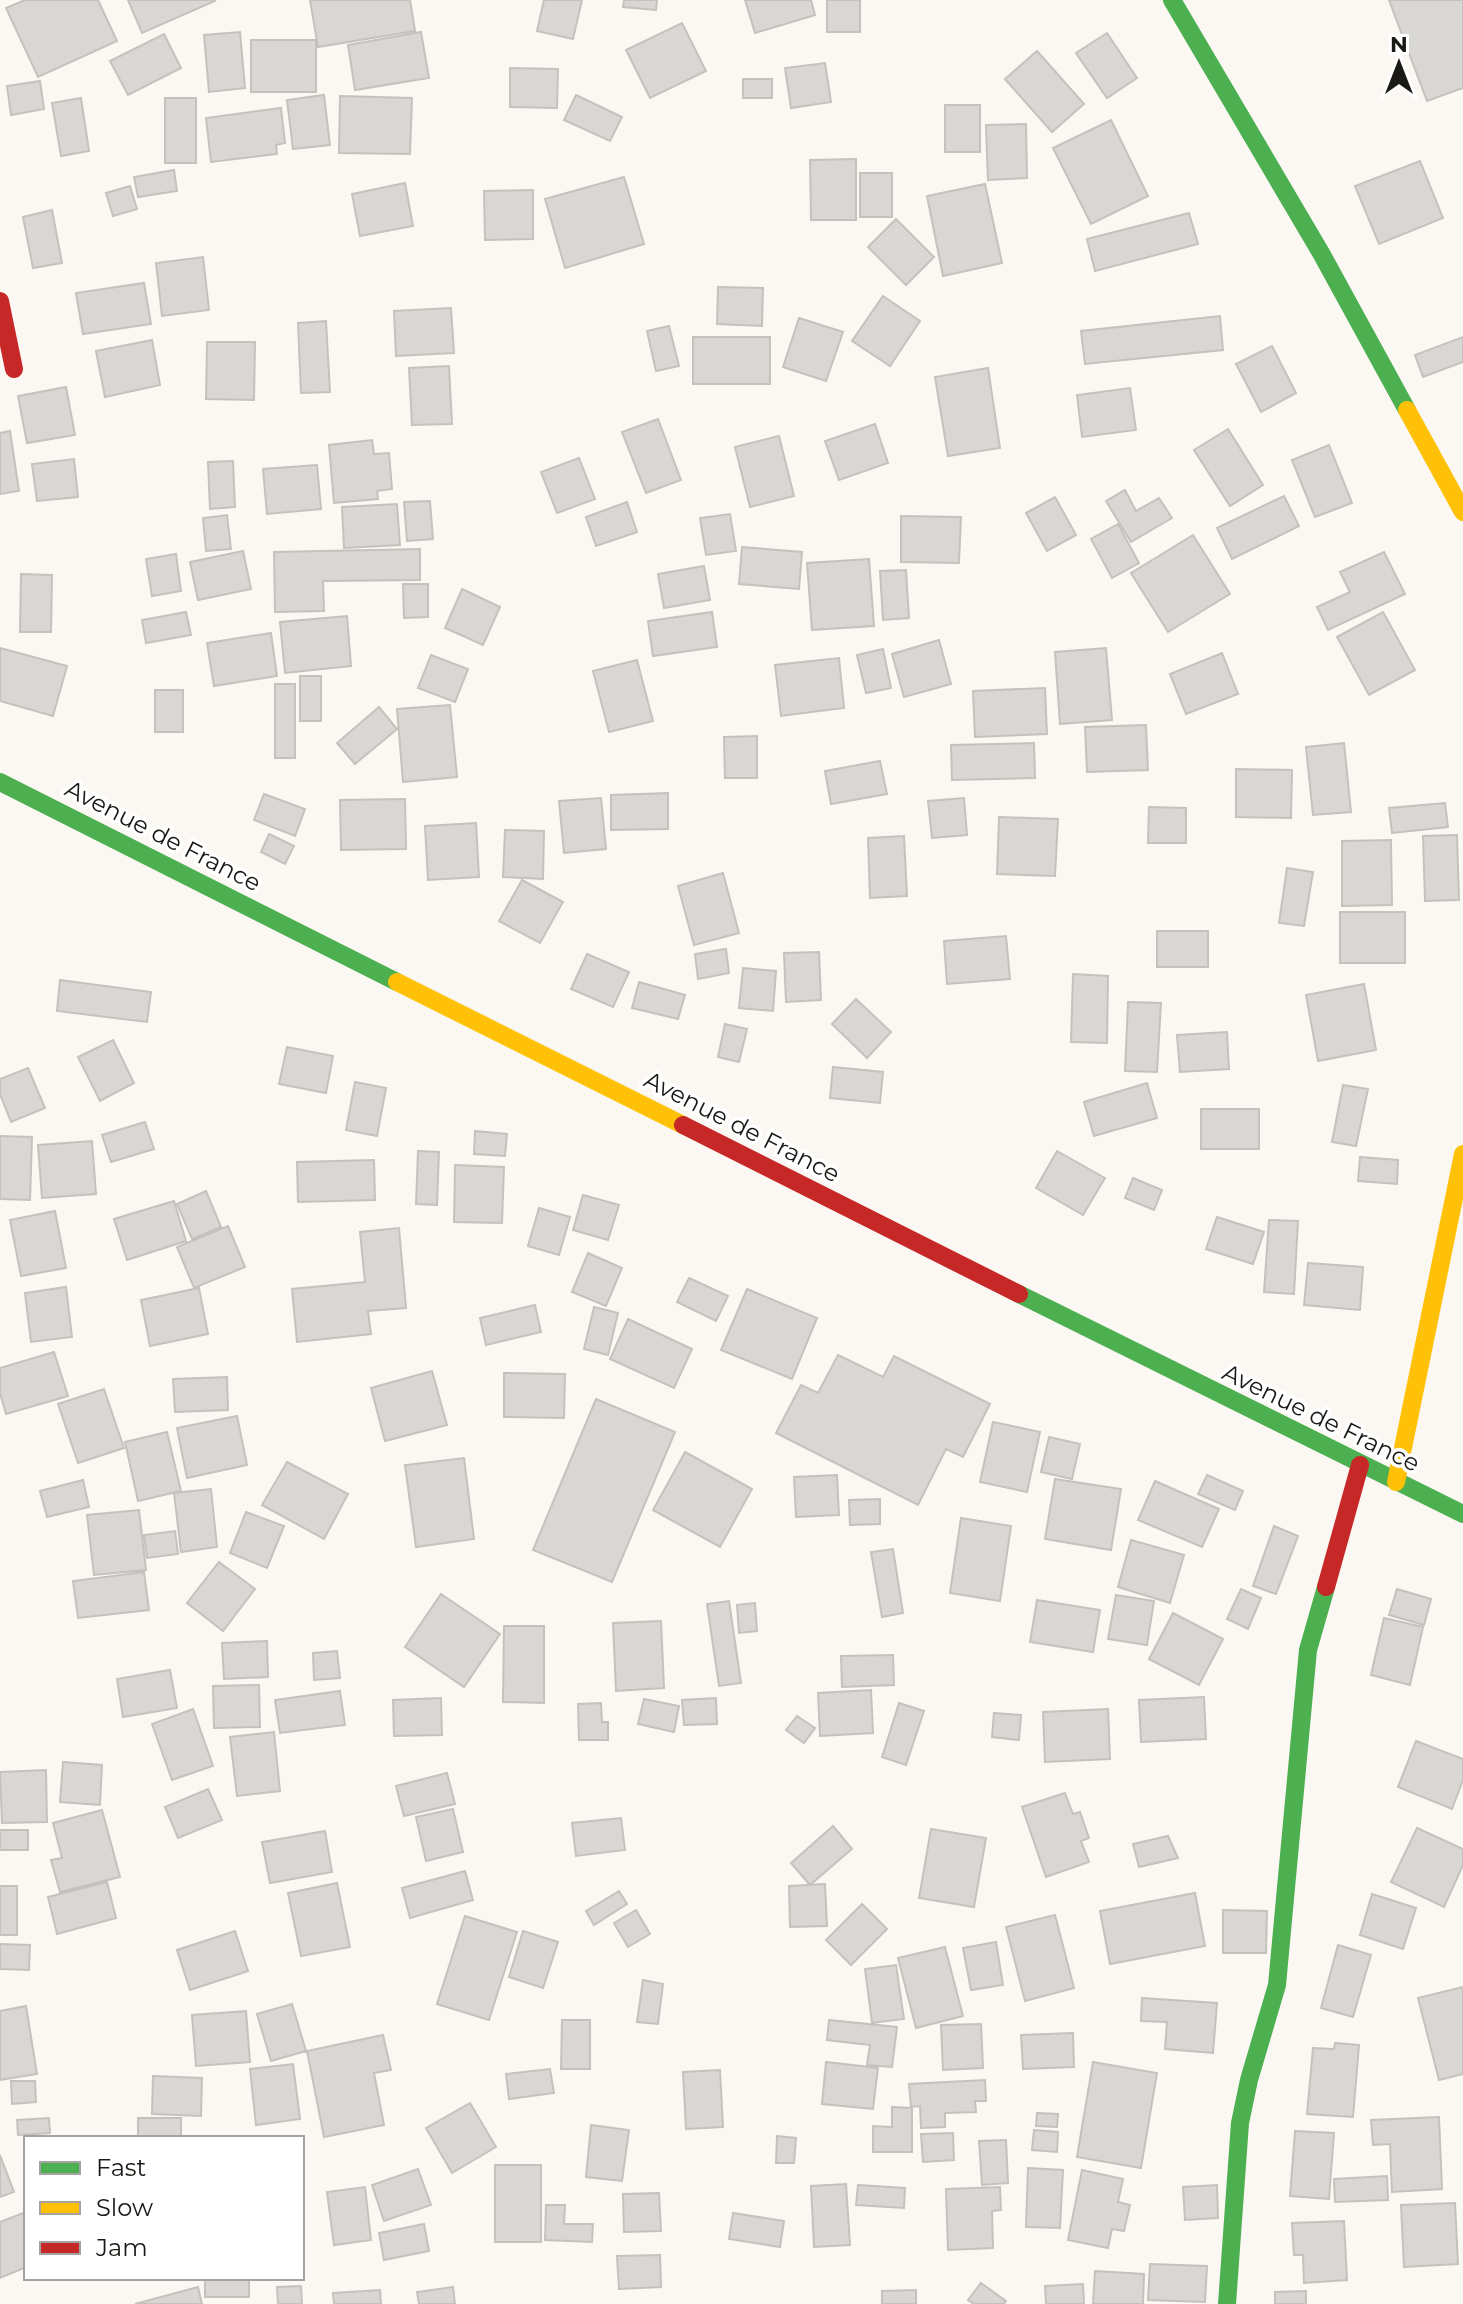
<svg xmlns="http://www.w3.org/2000/svg" width="1463" height="2304" font-family="Montserrat,sans-serif">
<style>
.building{fill:#d9d7d3;stroke:#c5c2be;stroke-width:2}
.lines{fill:none;stroke-linecap:round;stroke-linejoin:round}
.fast{stroke:#4caf50;stroke-width:18}
.slow{stroke:#ffc107;stroke-width:18}
.jam{stroke:#c62828;stroke-width:18}
.labels{text-anchor:middle;stroke-width:7;stroke-linejoin:round;paint-order:stroke}
.street-label{font-size:24px;fill:#1b1915;stroke:#fff}
</style>
<rect width="100%" height="100%" fill="#fbf7f2"/>
<path class="building" d="M 25,0 L 98,0 L 117,41 L 38,77 L 6,8 Z
M 128,0 L 214,0 L 215,1 L 142,33 Z
M 310,0 L 410,0 L 415,31 L 318,47 Z
M 544,0 L 582,0 L 573,39 L 537,31 Z
M 624,0 L 657,0 L 656,10 L 623,7 Z
M 745,0 L 811,0 L 815,15 L 755,33 Z
M 827,0 L 860,0 L 860,32 L 827,32 Z
M 1389,0 L 1463,0 L 1463,88 L 1427,101 Z
M 682,23 L 706,71 L 650,98 L 626,50 Z
M 240,32 L 245,88 L 209,92 L 204,35 Z
M 421,32 L 429,78 L 355,90 L 348,45 Z
M 1107,33 L 1137,78 L 1107,98 L 1076,53 Z
M 164,34 L 181,68 L 128,95 L 110,61 Z
M 251,40 L 316,40 L 316,92 L 251,92 Z
M 1037,51 L 1084,104 L 1052,132 L 1005,79 Z
M 825,63 L 831,102 L 791,108 L 785,68 Z
M 510,68 L 558,69 L 557,108 L 510,107 Z
M 743,79 L 772,79 L 772,98 L 743,98 Z
M 40,81 L 44,109 L 11,115 L 7,86 Z
M 324,95 L 330,145 L 293,149 L 287,100 Z
M 576,95 L 622,117 L 610,141 L 564,120 Z
M 340,96 L 412,98 L 410,154 L 339,153 Z
M 81,98 L 89,151 L 61,156 L 52,103 Z
M 165,98 L 196,98 L 196,163 L 165,163 Z
M 945,105 L 980,105 L 980,152 L 945,152 Z
M 281,108 L 285,143 L 276,145 L 277,154 L 211,162 L 206,118 Z
M 1111,120 L 1148,196 L 1091,224 L 1053,148 Z
M 1026,124 L 1027,178 L 988,180 L 986,125 Z
M 856,159 L 856,220 L 811,220 L 810,160 Z
M 1420,161 L 1443,218 L 1379,244 L 1355,186 Z
M 174,170 L 177,191 L 138,197 L 134,177 Z
M 860,173 L 892,173 L 892,217 L 860,217 Z
M 624,177 L 644,244 L 565,268 L 545,199 Z
M 405,183 L 413,226 L 360,236 L 352,194 Z
M 985,184 L 1002,263 L 943,276 L 927,196 Z
M 130,186 L 137,209 L 113,216 L 106,193 Z
M 533,190 L 533,239 L 485,240 L 484,191 Z
M 52,210 L 62,263 L 33,268 L 23,217 Z
M 1189,213 L 1198,244 L 1095,271 L 1087,239 Z
M 896,219 L 934,257 L 906,285 L 868,247 Z
M 203,257 L 209,310 L 162,316 L 156,263 Z
M 144,283 L 151,324 L 83,334 L 76,293 Z
M 718,287 L 763,288 L 762,326 L 717,324 Z
M 883,296 L 920,321 L 890,366 L 852,341 Z
M 451,308 L 454,353 L 396,356 L 394,311 Z
M 1220,316 L 1223,350 L 1085,364 L 1081,331 Z
M 799,318 L 843,332 L 826,381 L 783,367 Z
M 326,321 L 330,392 L 301,393 L 298,323 Z
M 669,326 L 679,366 L 656,371 L 647,331 Z
M 693,337 L 770,337 L 770,384 L 693,384 Z
M 1463,337 L 1463,362 L 1423,377 L 1415,355 Z
M 152,340 L 160,385 L 105,397 L 96,351 Z
M 207,342 L 255,342 L 254,400 L 206,399 Z
M 1272,346 L 1296,393 L 1261,412 L 1236,364 Z
M 449,366 L 452,424 L 412,425 L 409,368 Z
M 988,368 L 1000,448 L 948,456 L 935,377 Z
M 66,387 L 75,435 L 27,443 L 18,396 Z
M 1130,388 L 1136,430 L 1082,437 L 1077,395 Z
M 658,419 L 681,480 L 646,493 L 622,432 Z
M 875,424 L 888,463 L 839,480 L 825,441 Z
M 1228,429 L 1263,485 L 1230,506 L 1194,450 Z
M 10,431 L 19,491 L 0,494 L 0,433 Z
M 779,436 L 794,496 L 750,507 L 735,447 Z
M 372,440 L 374,454 L 389,453 L 392,489 L 377,491 L 378,499 L 334,503 L 329,445 Z
M 1329,445 L 1352,503 L 1315,517 L 1292,460 Z
M 579,458 L 595,499 L 557,513 L 541,472 Z
M 74,459 L 78,497 L 37,501 L 32,464 Z
M 233,461 L 235,507 L 210,509 L 208,462 Z
M 317,465 L 321,509 L 267,514 L 263,469 Z
M 1125,490 L 1136,511 L 1159,498 L 1172,518 L 1131,542 L 1106,501 Z
M 1284,496 L 1299,526 L 1232,559 L 1217,528 Z
M 1055,497 L 1076,535 L 1047,551 L 1026,513 Z
M 430,501 L 433,539 L 407,541 L 404,502 Z
M 627,502 L 637,532 L 596,546 L 586,517 Z
M 397,504 L 400,545 L 344,548 L 342,507 Z
M 730,514 L 736,551 L 706,555 L 700,518 Z
M 227,515 L 231,549 L 206,551 L 203,518 Z
M 901,516 L 961,517 L 959,563 L 901,562 Z
M 1118,524 L 1139,563 L 1112,578 L 1091,539 Z
M 1193,535 L 1230,594 L 1168,632 L 1131,573 Z
M 742,547 L 802,552 L 799,589 L 739,584 Z
M 420,549 L 420,580 L 323,581 L 324,611 L 275,612 L 274,552 Z
M 243,551 L 251,589 L 198,600 L 190,562 Z
M 1384,552 L 1405,594 L 1328,630 L 1317,607 L 1350,592 L 1340,572 Z
M 176,554 L 181,591 L 152,596 L 146,559 Z
M 869,559 L 874,626 L 812,630 L 807,563 Z
M 704,566 L 710,600 L 664,608 L 658,574 Z
M 906,570 L 909,618 L 883,620 L 880,571 Z
M 21,574 L 52,575 L 51,632 L 20,632 Z
M 403,584 L 428,584 L 428,617 L 404,618 Z
M 462,589 L 500,607 L 483,645 L 445,628 Z
M 186,612 L 191,635 L 146,643 L 142,620 Z
M 712,612 L 717,647 L 653,656 L 648,621 Z
M 1383,612 L 1415,670 L 1369,695 L 1337,637 Z
M 347,616 L 351,666 L 285,673 L 280,622 Z
M 271,633 L 277,676 L 214,686 L 207,643 Z
M 939,640 L 951,684 L 904,697 L 892,654 Z
M 0,648 L 67,666 L 53,716 L 0,701 Z
M 1106,648 L 1112,720 L 1060,724 L 1055,652 Z
M 883,649 L 891,688 L 866,693 L 857,655 Z
M 1222,653 L 1238,694 L 1186,714 L 1170,674 Z
M 431,655 L 468,669 L 455,702 L 418,688 Z
M 839,658 L 844,708 L 781,716 L 775,665 Z
M 637,660 L 653,721 L 609,732 L 593,671 Z
M 300,676 L 321,676 L 321,721 L 300,721 Z
M 275,684 L 295,684 L 295,758 L 275,758 Z
M 1045,688 L 1047,734 L 975,737 L 973,691 Z
M 155,690 L 183,690 L 183,732 L 155,732 Z
M 450,705 L 457,777 L 403,782 L 397,709 Z
M 379,707 L 397,729 L 355,764 L 337,743 Z
M 1146,725 L 1148,770 L 1087,772 L 1085,727 Z
M 757,736 L 757,778 L 725,778 L 724,737 Z
M 1034,743 L 1035,778 L 952,780 L 951,745 Z
M 1344,743 L 1351,812 L 1313,815 L 1306,747 Z
M 880,761 L 887,794 L 831,804 L 825,771 Z
M 1236,769 L 1292,770 L 1291,818 L 1236,817 Z
M 668,793 L 668,829 L 611,830 L 611,795 Z
M 264,794 L 305,809 L 295,836 L 254,820 Z
M 601,798 L 606,849 L 564,853 L 559,801 Z
M 964,798 L 967,835 L 932,838 L 928,801 Z
M 405,799 L 406,849 L 341,850 L 340,800 Z
M 1445,803 L 1448,827 L 1392,833 L 1389,808 Z
M 1149,807 L 1186,808 L 1186,843 L 1148,843 Z
M 999,817 L 1058,819 L 1055,876 L 997,874 Z
M 476,823 L 479,877 L 428,880 L 425,826 Z
M 505,830 L 544,831 L 543,879 L 503,877 Z
M 269,834 L 294,846 L 285,864 L 261,852 Z
M 1457,835 L 1459,900 L 1425,901 L 1423,836 Z
M 904,836 L 907,896 L 870,898 L 868,838 Z
M 1391,840 L 1392,905 L 1342,906 L 1342,841 Z
M 1287,868 L 1313,872 L 1304,926 L 1279,923 Z
M 723,873 L 739,933 L 694,945 L 678,886 Z
M 522,880 L 563,902 L 540,943 L 499,921 Z
M 1340,912 L 1405,912 L 1405,963 L 1340,963 Z
M 1157,931 L 1208,931 L 1208,967 L 1157,967 Z
M 1006,936 L 1010,979 L 947,984 L 944,941 Z
M 726,949 L 729,973 L 698,979 L 695,954 Z
M 819,952 L 821,1000 L 786,1002 L 784,953 Z
M 587,954 L 629,972 L 613,1007 L 571,989 Z
M 743,968 L 776,971 L 773,1011 L 739,1008 Z
M 1073,974 L 1108,976 L 1107,1043 L 1071,1042 Z
M 60,980 L 151,992 L 147,1022 L 57,1011 Z
M 639,982 L 685,995 L 678,1019 L 632,1008 Z
M 1364,984 L 1376,1050 L 1318,1061 L 1306,995 Z
M 856,999 L 891,1032 L 867,1058 L 832,1024 Z
M 1128,1002 L 1161,1003 L 1157,1072 L 1125,1071 Z
M 725,1024 L 747,1029 L 739,1062 L 718,1057 Z
M 1227,1032 L 1229,1069 L 1180,1072 L 1177,1035 Z
M 113,1040 L 134,1083 L 100,1101 L 78,1057 Z
M 287,1047 L 333,1056 L 326,1093 L 279,1084 Z
M 833,1067 L 883,1072 L 880,1103 L 830,1098 Z
M 28,1068 L 45,1108 L 11,1122 L 0,1094 L 0,1079 Z
M 355,1082 L 386,1088 L 377,1136 L 346,1130 Z
M 1147,1083 L 1157,1118 L 1094,1136 L 1084,1102 Z
M 1343,1085 L 1368,1089 L 1356,1146 L 1332,1142 Z
M 1201,1109 L 1259,1109 L 1259,1149 L 1201,1149 Z
M 145,1122 L 154,1149 L 111,1162 L 102,1135 Z
M 475,1131 L 507,1134 L 505,1156 L 474,1154 Z
M 0,1136 L 32,1137 L 30,1200 L 0,1199 Z
M 92,1141 L 96,1194 L 42,1198 L 38,1145 Z
M 418,1151 L 439,1152 L 437,1205 L 416,1204 Z
M 1057,1151 L 1105,1178 L 1083,1215 L 1036,1188 Z
M 1360,1157 L 1398,1160 L 1397,1184 L 1358,1181 Z
M 374,1160 L 375,1200 L 298,1202 L 297,1162 Z
M 455,1165 L 504,1167 L 502,1223 L 454,1222 Z
M 1133,1178 L 1162,1190 L 1154,1210 L 1125,1198 Z
M 206,1191 L 221,1227 L 192,1239 L 177,1204 Z
M 583,1195 L 619,1205 L 608,1240 L 573,1230 Z
M 174,1201 L 186,1241 L 127,1260 L 114,1219 Z
M 539,1208 L 570,1217 L 559,1255 L 528,1246 Z
M 55,1211 L 66,1268 L 21,1276 L 10,1220 Z
M 1217,1217 L 1264,1232 L 1253,1264 L 1206,1249 Z
M 1269,1220 L 1298,1221 L 1294,1294 L 1264,1292 Z
M 228,1226 L 245,1267 L 194,1288 L 177,1247 Z
M 399,1228 L 406,1308 L 368,1311 L 371,1334 L 297,1342 L 292,1289 L 365,1282 L 360,1232 Z
M 588,1253 L 622,1268 L 606,1306 L 572,1292 Z
M 1308,1263 L 1363,1267 L 1360,1310 L 1304,1305 Z
M 689,1278 L 728,1296 L 716,1321 L 677,1302 Z
M 66,1287 L 72,1337 L 31,1342 L 25,1293 Z
M 199,1288 L 208,1334 L 150,1346 L 141,1300 Z
M 747,1289 L 817,1318 L 792,1379 L 721,1350 Z
M 535,1305 L 541,1332 L 486,1345 L 480,1318 Z
M 594,1307 L 618,1313 L 608,1355 L 584,1349 Z
M 628,1319 L 692,1349 L 674,1388 L 610,1359 Z
M 54,1352 L 68,1396 L 6,1414 L 0,1393 L 0,1368 Z
M 838,1355 L 883,1377 L 894,1356 L 990,1404 L 963,1457 L 946,1449 L 918,1505 L 776,1433 L 801,1385 L 818,1393 Z
M 432,1371 L 447,1425 L 385,1441 L 371,1388 Z
M 504,1373 L 565,1374 L 564,1418 L 504,1417 Z
M 227,1377 L 228,1410 L 175,1412 L 173,1379 Z
M 104,1389 L 124,1448 L 78,1463 L 58,1404 Z
M 596,1399 L 675,1432 L 612,1582 L 533,1550 Z
M 237,1416 L 247,1465 L 187,1478 L 177,1428 Z
M 993,1422 L 1040,1432 L 1027,1492 L 980,1482 Z
M 167,1432 L 181,1491 L 138,1501 L 125,1442 Z
M 1049,1437 L 1080,1444 L 1072,1479 L 1041,1472 Z
M 685,1452 L 752,1489 L 720,1547 L 653,1510 Z
M 464,1458 L 474,1539 L 416,1547 L 405,1465 Z
M 287,1462 L 348,1494 L 324,1539 L 262,1505 Z
M 837,1475 L 839,1515 L 796,1517 L 794,1477 Z
M 1207,1475 L 1243,1491 L 1235,1510 L 1198,1494 Z
M 1055,1479 L 1121,1489 L 1111,1550 L 1045,1539 Z
M 83,1480 L 89,1507 L 47,1517 L 40,1491 Z
M 1155,1481 L 1219,1509 L 1202,1547 L 1138,1520 Z
M 211,1489 L 217,1547 L 181,1552 L 174,1493 Z
M 880,1499 L 880,1524 L 850,1525 L 849,1500 Z
M 139,1510 L 146,1570 L 94,1575 L 87,1515 Z
M 246,1512 L 284,1526 L 267,1568 L 230,1553 Z
M 961,1518 L 1011,1526 L 1000,1601 L 950,1593 Z
M 1274,1526 L 1298,1536 L 1276,1594 L 1253,1586 Z
M 175,1531 L 178,1554 L 147,1558 L 144,1535 Z
M 1131,1540 L 1184,1555 L 1170,1603 L 1118,1587 Z
M 893,1549 L 903,1613 L 882,1617 L 871,1552 Z
M 219,1562 L 255,1589 L 223,1631 L 187,1603 Z
M 144,1572 L 149,1610 L 78,1618 L 73,1581 Z
M 1241,1589 L 1261,1598 L 1248,1629 L 1227,1619 Z
M 1397,1589 L 1431,1599 L 1424,1625 L 1389,1615 Z
M 441,1594 L 500,1634 L 464,1687 L 405,1647 Z
M 1116,1595 L 1154,1601 L 1147,1645 L 1108,1639 Z
M 1037,1600 L 1100,1610 L 1093,1652 L 1030,1642 Z
M 729,1601 L 741,1683 L 719,1686 L 707,1604 Z
M 755,1603 L 757,1631 L 739,1633 L 737,1605 Z
M 1173,1613 L 1223,1639 L 1199,1685 L 1149,1659 Z
M 1384,1618 L 1423,1627 L 1410,1685 L 1371,1675 Z
M 661,1621 L 664,1688 L 616,1691 L 613,1623 Z
M 504,1626 L 544,1626 L 544,1703 L 503,1702 Z
M 267,1641 L 268,1677 L 224,1679 L 222,1643 Z
M 337,1651 L 340,1678 L 314,1680 L 313,1653 Z
M 893,1655 L 894,1685 L 842,1687 L 841,1656 Z
M 170,1670 L 177,1708 L 123,1717 L 117,1679 Z
M 259,1685 L 260,1727 L 214,1728 L 213,1686 Z
M 871,1690 L 873,1733 L 820,1736 L 818,1693 Z
M 340,1691 L 345,1725 L 280,1733 L 275,1700 Z
M 1204,1697 L 1206,1739 L 1141,1742 L 1139,1700 Z
M 441,1698 L 442,1735 L 394,1736 L 393,1700 Z
M 716,1698 L 717,1724 L 684,1725 L 682,1700 Z
M 644,1699 L 679,1706 L 674,1732 L 638,1724 Z
M 601,1703 L 602,1722 L 608,1722 L 608,1740 L 579,1740 L 578,1704 Z
M 899,1703 L 924,1711 L 906,1765 L 882,1757 Z
M 193,1709 L 213,1766 L 172,1780 L 152,1724 Z
M 1108,1709 L 1110,1759 L 1045,1762 L 1043,1712 Z
M 994,1713 L 1021,1715 L 1019,1740 L 992,1737 Z
M 797,1716 L 815,1728 L 804,1743 L 786,1730 Z
M 274,1732 L 280,1791 L 237,1796 L 230,1737 Z
M 1416,1741 L 1463,1759 L 1463,1780 L 1452,1809 L 1398,1787 Z
M 63,1762 L 102,1765 L 100,1805 L 60,1802 Z
M 46,1770 L 47,1822 L 2,1823 L 0,1772 Z
M 447,1773 L 455,1804 L 404,1816 L 396,1786 Z
M 208,1789 L 222,1820 L 178,1838 L 165,1807 Z
M 1065,1793 L 1073,1814 L 1080,1812 L 1089,1838 L 1081,1841 L 1089,1862 L 1046,1877 L 1022,1807 Z
M 453,1809 L 463,1852 L 426,1861 L 416,1817 Z
M 102,1810 L 120,1877 L 60,1892 L 51,1860 L 62,1858 L 53,1823 Z
M 621,1818 L 625,1850 L 576,1856 L 572,1823 Z
M 833,1826 L 852,1849 L 810,1885 L 791,1863 Z
M 1417,1828 L 1463,1849 L 1463,1865 L 1444,1907 L 1391,1882 Z
M 931,1829 L 986,1838 L 974,1907 L 919,1898 Z
M 0,1830 L 28,1830 L 28,1850 L 0,1850 Z
M 325,1831 L 332,1872 L 270,1883 L 262,1842 Z
M 1168,1836 L 1178,1858 L 1139,1867 L 1133,1844 Z
M 465,1871 L 473,1900 L 410,1918 L 402,1888 Z
M 107,1882 L 116,1918 L 57,1934 L 48,1897 Z
M 337,1883 L 350,1947 L 301,1956 L 288,1893 Z
M 825,1884 L 827,1926 L 790,1927 L 789,1886 Z
M 0,1886 L 17,1886 L 17,1935 L 0,1935 Z
M 619,1891 L 627,1904 L 594,1925 L 586,1911 Z
M 1195,1893 L 1205,1946 L 1110,1964 L 1100,1911 Z
M 1372,1894 L 1416,1908 L 1403,1949 L 1360,1935 Z
M 862,1904 L 887,1929 L 851,1965 L 826,1940 Z
M 636,1910 L 650,1934 L 628,1947 L 614,1923 Z
M 1223,1910 L 1267,1911 L 1266,1953 L 1223,1953 Z
M 1055,1915 L 1074,1988 L 1025,2001 L 1006,1927 Z
M 465,1916 L 517,1932 L 489,2020 L 437,2004 Z
M 235,1931 L 248,1971 L 190,1990 L 177,1950 Z
M 523,1931 L 558,1942 L 543,1988 L 509,1977 Z
M 996,1942 L 1003,1985 L 971,1990 L 963,1948 Z
M 0,1944 L 30,1945 L 29,1970 L 0,1969 Z
M 1338,1945 L 1371,1955 L 1353,2017 L 1321,2008 Z
M 945,1947 L 963,2016 L 916,2028 L 898,1958 Z
M 896,1965 L 904,2019 L 872,2023 L 865,1969 Z
M 643,1980 L 663,1984 L 658,2024 L 637,2022 Z
M 1463,1987 L 1463,2074 L 1439,2080 L 1418,1998 Z
M 1142,1998 L 1217,2003 L 1213,2053 L 1165,2049 L 1167,2022 L 1141,2021 Z
M 292,2004 L 306,2051 L 271,2061 L 257,2014 Z
M 26,2006 L 37,2074 L 0,2080 L 0,2011 Z
M 246,2011 L 250,2062 L 196,2066 L 192,2015 Z
M 562,2020 L 590,2020 L 590,2069 L 561,2069 Z
M 829,2020 L 897,2027 L 892,2067 L 867,2065 L 870,2045 L 827,2040 Z
M 981,2024 L 983,2068 L 943,2070 L 941,2025 Z
M 1073,2033 L 1074,2067 L 1023,2069 L 1021,2035 Z
M 383,2035 L 391,2070 L 374,2073 L 384,2125 L 324,2137 L 307,2051 Z
M 1335,2043 L 1359,2045 L 1353,2117 L 1307,2114 L 1313,2048 L 1334,2049 Z
M 826,2062 L 878,2068 L 873,2109 L 822,2104 Z
M 1093,2062 L 1157,2073 L 1141,2168 L 1077,2157 Z
M 293,2064 L 300,2119 L 256,2125 L 250,2069 Z
M 550,2069 L 554,2093 L 509,2099 L 506,2074 Z
M 720,2070 L 723,2127 L 686,2129 L 683,2072 Z
M 153,2076 L 202,2078 L 201,2116 L 152,2114 Z
M 985,2080 L 986,2101 L 975,2101 L 976,2112 L 945,2113 L 945,2127 L 921,2128 L 920,2106 L 911,2107 L 909,2084 Z
M 11,2081 L 35,2081 L 36,2102 L 12,2104 Z
M 470,2103 L 496,2147 L 452,2173 L 426,2128 Z
M 892,2107 L 912,2108 L 912,2152 L 873,2152 L 873,2126 L 892,2127 Z
M 1037,2113 L 1058,2114 L 1057,2127 L 1036,2126 Z
M 1439,2117 L 1442,2189 L 1392,2192 L 1390,2144 L 1373,2145 L 1371,2120 Z
M 49,2118 L 50,2133 L 18,2135 L 17,2120 Z
M 138,2118 L 181,2118 L 181,2138 L 138,2138 Z
M 591,2125 L 629,2130 L 622,2181 L 586,2177 Z
M 1034,2130 L 1058,2132 L 1057,2152 L 1032,2150 Z
M 1295,2131 L 1334,2133 L 1329,2199 L 1290,2196 Z
M 953,2133 L 954,2160 L 923,2162 L 921,2134 Z
M 777,2136 L 796,2138 L 794,2163 L 776,2163 Z
M 1006,2140 L 1008,2183 L 982,2185 L 979,2141 Z
M 0,2155 L 14,2192 L 0,2197 Z
M 495,2165 L 541,2165 L 541,2242 L 495,2242 Z
M 1028,2168 L 1063,2170 L 1060,2228 L 1026,2227 Z
M 418,2169 L 431,2205 L 384,2221 L 372,2185 Z
M 1082,2170 L 1123,2179 L 1118,2202 L 1130,2205 L 1124,2231 L 1112,2229 L 1108,2248 L 1068,2240 Z
M 1387,2176 L 1388,2200 L 1335,2202 L 1334,2179 Z
M 846,2184 L 850,2245 L 814,2247 L 811,2186 Z
M 858,2185 L 905,2188 L 904,2208 L 856,2205 Z
M 1217,2185 L 1218,2218 L 1185,2220 L 1183,2187 Z
M 365,2187 L 371,2240 L 334,2245 L 327,2192 Z
M 1000,2187 L 1001,2210 L 992,2211 L 993,2248 L 948,2250 L 946,2189 Z
M 659,2193 L 661,2231 L 624,2232 L 623,2194 Z
M 1455,2203 L 1458,2264 L 1404,2267 L 1401,2205 Z
M 546,2205 L 565,2205 L 564,2224 L 593,2224 L 592,2242 L 545,2240 Z
M 23,2213 L 26,2221 L 26,2267 L 0,2278 L 0,2222 Z
M 733,2213 L 784,2221 L 780,2247 L 729,2239 Z
M 1344,2221 L 1347,2280 L 1304,2283 L 1303,2255 L 1294,2255 L 1292,2223 Z
M 424,2224 L 429,2251 L 384,2260 L 379,2233 Z
M 660,2255 L 661,2287 L 619,2289 L 617,2256 Z
M 1150,2264 L 1207,2266 L 1205,2302 L 1148,2300 Z
M 1095,2271 L 1144,2274 L 1143,2304 L 1093,2304 Z
M 205,2278 L 249,2278 L 249,2297 L 205,2297 Z
M 981,2283 L 1006,2301 L 1004,2304 L 974,2304 L 968,2300 Z
M 1083,2284 L 1084,2304 L 1046,2304 L 1045,2286 Z
M 301,2286 L 302,2304 L 278,2304 L 277,2287 Z
M 198,2287 L 202,2304 L 135,2304 Z
M 453,2287 L 455,2304 L 419,2304 L 417,2292 Z
M 380,2290 L 381,2304 L 334,2304 L 333,2293 Z
M 916,2290 L 916,2304 L 882,2304 L 882,2291 Z
M 1306,2291 L 1306,2304 L 1275,2304 L 1275,2292 Z"/>
<g class="lines">
<path class="fast" d="M 1172,0 L 1321,253 L 1407,410
M 0,782 L 397,982
M 1019,1294 L 1463,1514
M 1227,2304 L 1240,2123 L 1249,2080 L 1277,1985 L 1308,1650 L 1326,1587"/>
<path class="slow" d="M 1407,410 L 1463,512
M 397,982 L 683,1125
M 1396,1482 L 1463,1154"/>
<path class="jam" d="M 0,301 L 14,369
M 683,1125 L 1019,1294
M 1326,1587 L 1360,1465"/>
</g>
<g class="labels">
<g class="street-label">
<text transform="translate(163 836) rotate(27)" y="8">Avenue de France</text>
<text transform="translate(742 1127) rotate(27)" y="8">Avenue de France</text>
<text transform="translate(1321 1418) rotate(26)" y="8">Avenue de France</text>
</g>
</g>
<rect x="24" y="2136" width="280" height="144" fill="#ffffff" stroke="#a4a3a1" stroke-width="2"/>
<rect x="40" y="2162" width="40" height="12" fill="#4caf50" stroke="#a4a3a1" stroke-width="2"/>
<text x="96" y="2176" font-size="24" fill="#1b1915">Fast</text>
<rect x="40" y="2202" width="40" height="12" fill="#ffc107" stroke="#a4a3a1" stroke-width="2"/>
<text x="96" y="2216" font-size="24" fill="#1b1915">Slow</text>
<rect x="40" y="2242" width="40" height="12" fill="#c62828" stroke="#a4a3a1" stroke-width="2"/>
<text x="96" y="2256" font-size="24" fill="#1b1915">Jam</text>
<g transform="translate(1399 64)" stroke="#ffffff" stroke-width="6" paint-order="stroke">
<path d="M0-6L14 30L0 20L-14 30Z" fill="#1b1915"/>
<text y="-12" font-size="22" font-weight="bold" text-anchor="middle" fill="#1b1915">N</text>
</g>
</svg>
